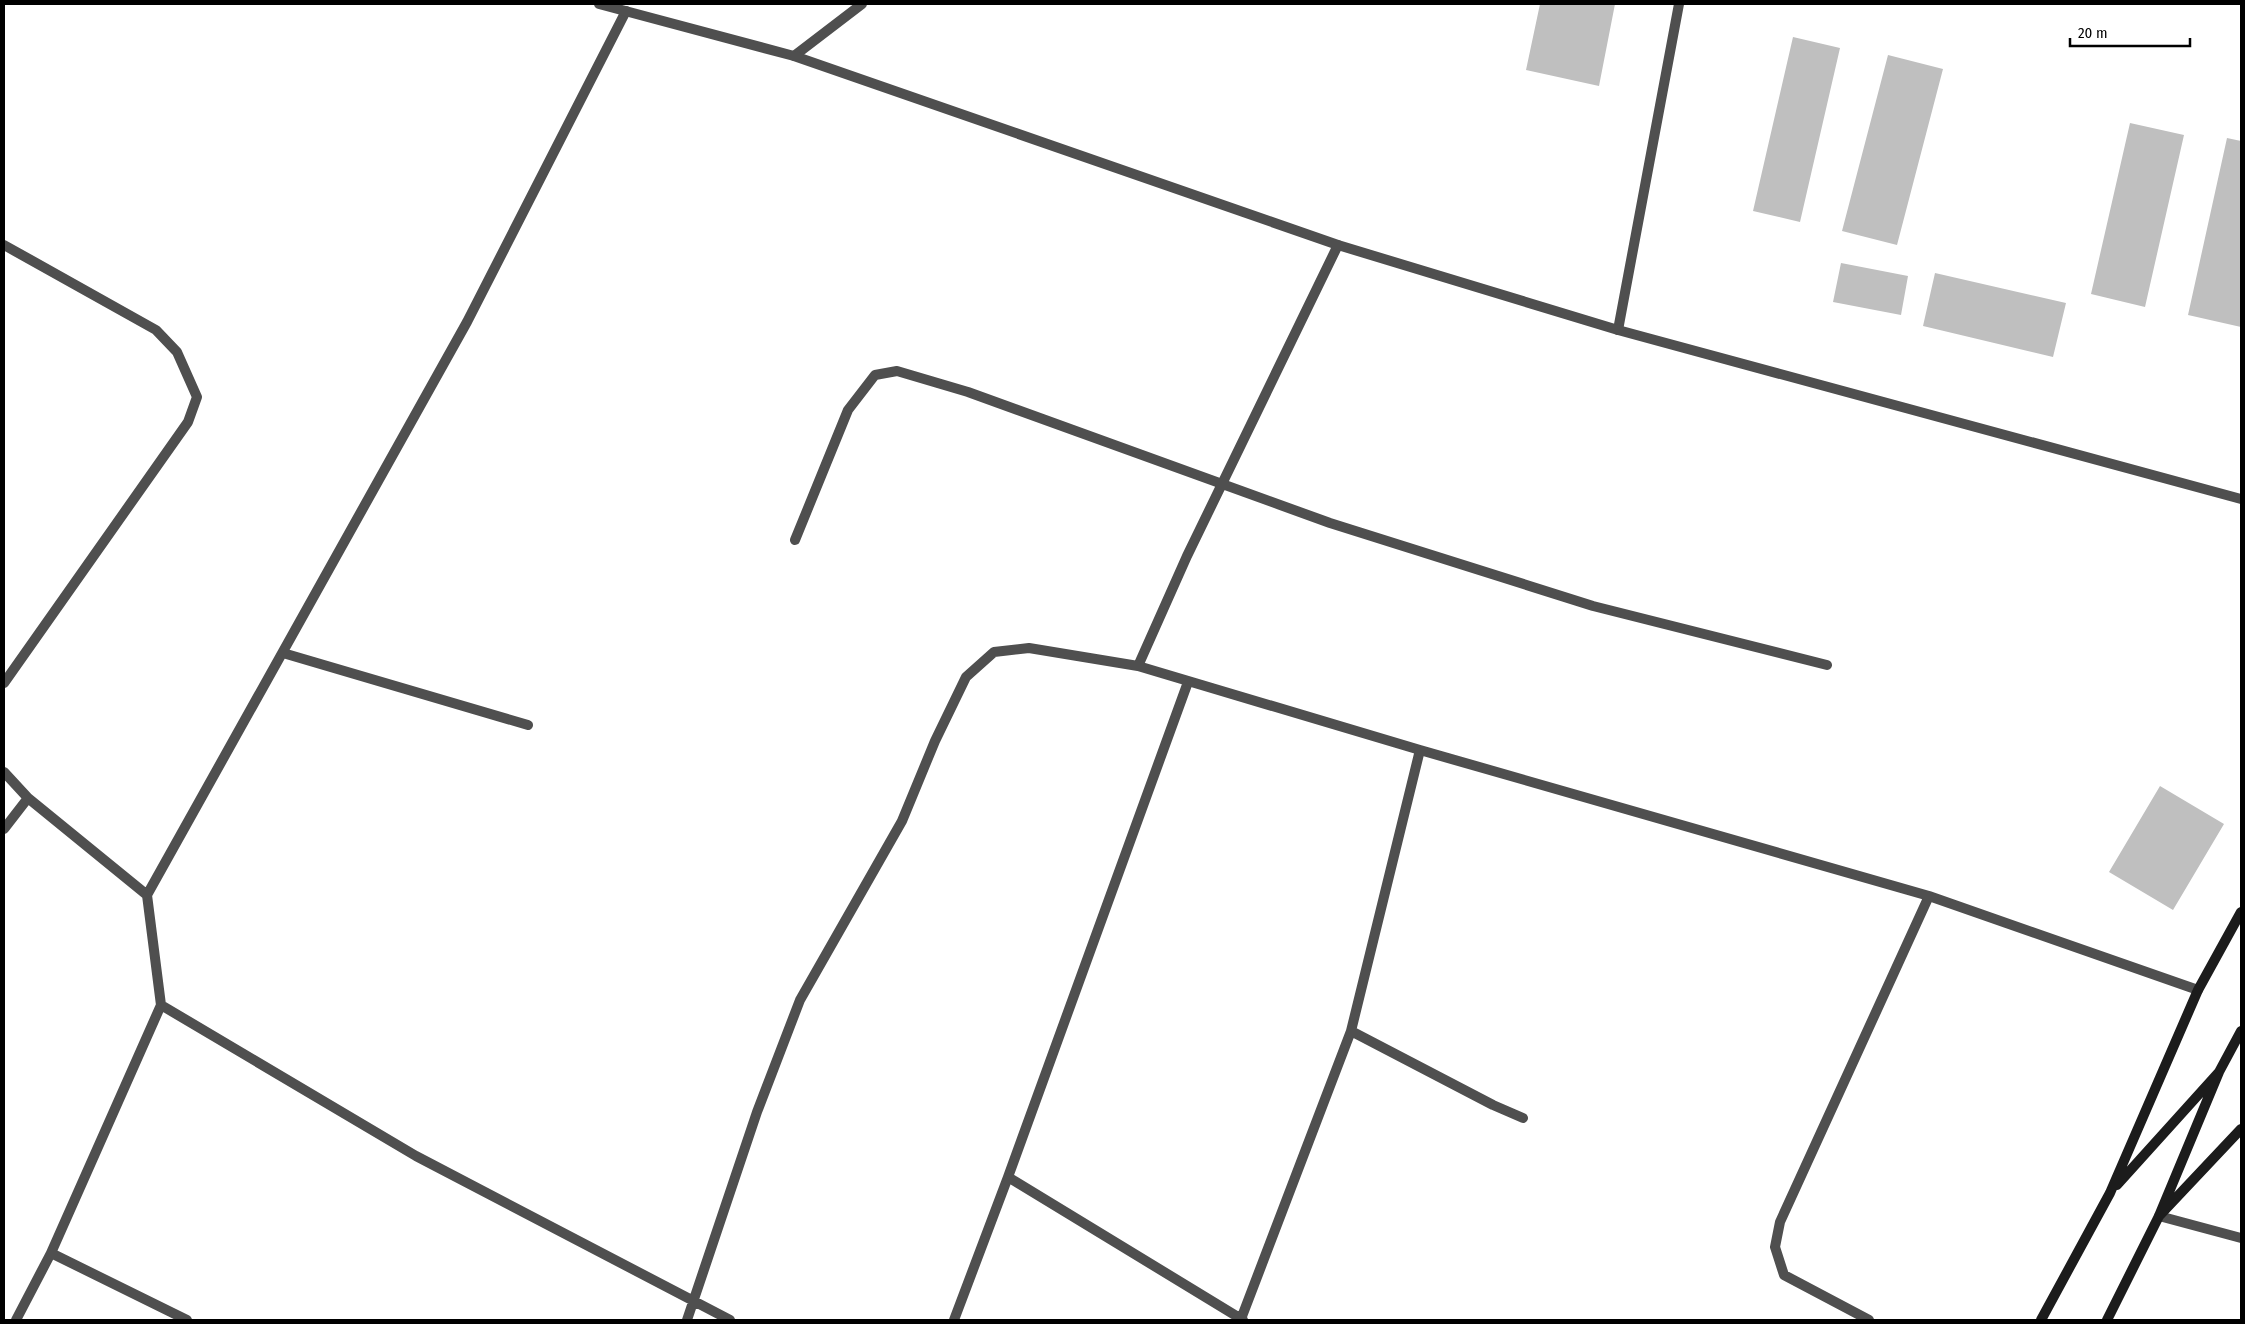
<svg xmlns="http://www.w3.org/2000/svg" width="2245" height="1324" font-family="'Fira Sans Condensed',sans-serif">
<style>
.building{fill:#bfbfbf}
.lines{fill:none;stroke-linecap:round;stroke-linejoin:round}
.minor{stroke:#4f4f4f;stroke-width:10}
.tertiary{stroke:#4f4f4f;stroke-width:10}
.secondary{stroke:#1c1c1c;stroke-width:10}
</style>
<rect width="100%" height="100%" fill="#fff"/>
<path class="building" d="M 1540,4 L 1615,4 L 1599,86 L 1526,70 Z
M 1793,37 L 1840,48 L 1800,222 L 1753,211 Z
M 1888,55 L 1943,69 L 1897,245 L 1842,231 Z
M 2130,123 L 2184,135 L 2145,307 L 2091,294 Z
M 2227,138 L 2241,141 L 2241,327 L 2188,315 Z
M 1841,263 L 1908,276 L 1901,315 L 1833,302 Z
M 1935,273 L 2066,303 L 2053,357 L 1923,326 Z
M 2160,786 L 2224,824 L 2173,910 L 2109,872 Z"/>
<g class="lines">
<path class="minor" d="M 794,56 L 862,4
M 4,245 L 156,330 L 177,352 L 197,397 L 188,422 L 4,683
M 1618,330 L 1679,4
M 795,540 L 848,410 L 875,375 L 897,371 L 968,392 L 1330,523 L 1593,606 L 1827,665
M 283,653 L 528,725
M 1138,666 L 1187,556 L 1338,245
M 4,772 L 28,798 L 147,895 L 161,1005 L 416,1156 L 730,1320
M 4,829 L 28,798
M 147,895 L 467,322 L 626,11
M 1351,1031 L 1493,1105 L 1523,1118
M 1008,1177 L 1243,1320
M 2159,1216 L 2241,1238
M 51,1253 L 161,1005
M 1241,1319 L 1351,1031 L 1420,750
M 16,1320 L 51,1253 L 187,1320
M 687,1320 L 757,1112 L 800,1000 L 902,821 L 935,741 L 966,677 L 994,652 L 1029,648 L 1138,666 L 1420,750 L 1929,896 L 2198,990
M 954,1320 L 1008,1177 L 1188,682
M 1869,1320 L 1784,1275 L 1775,1247 L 1780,1222 L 1929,896"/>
<path class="tertiary" d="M 599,4 L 794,56 L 1338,245 L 1618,330 L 2241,499"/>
<path class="secondary" d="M 2219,1072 L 2241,1031
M 2117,1185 L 2219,1072 L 2159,1216
M 2041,1320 L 2110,1193 L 2198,990 L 2241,912
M 2107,1320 L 2159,1216 L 2241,1129"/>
</g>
<rect width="2245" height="1324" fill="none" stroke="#000000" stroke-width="10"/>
<path d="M2070 38v8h120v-8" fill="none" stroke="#000000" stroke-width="2.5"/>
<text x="2078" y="38" font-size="15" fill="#000000" stroke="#ffffff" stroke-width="4" paint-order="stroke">20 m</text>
</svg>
